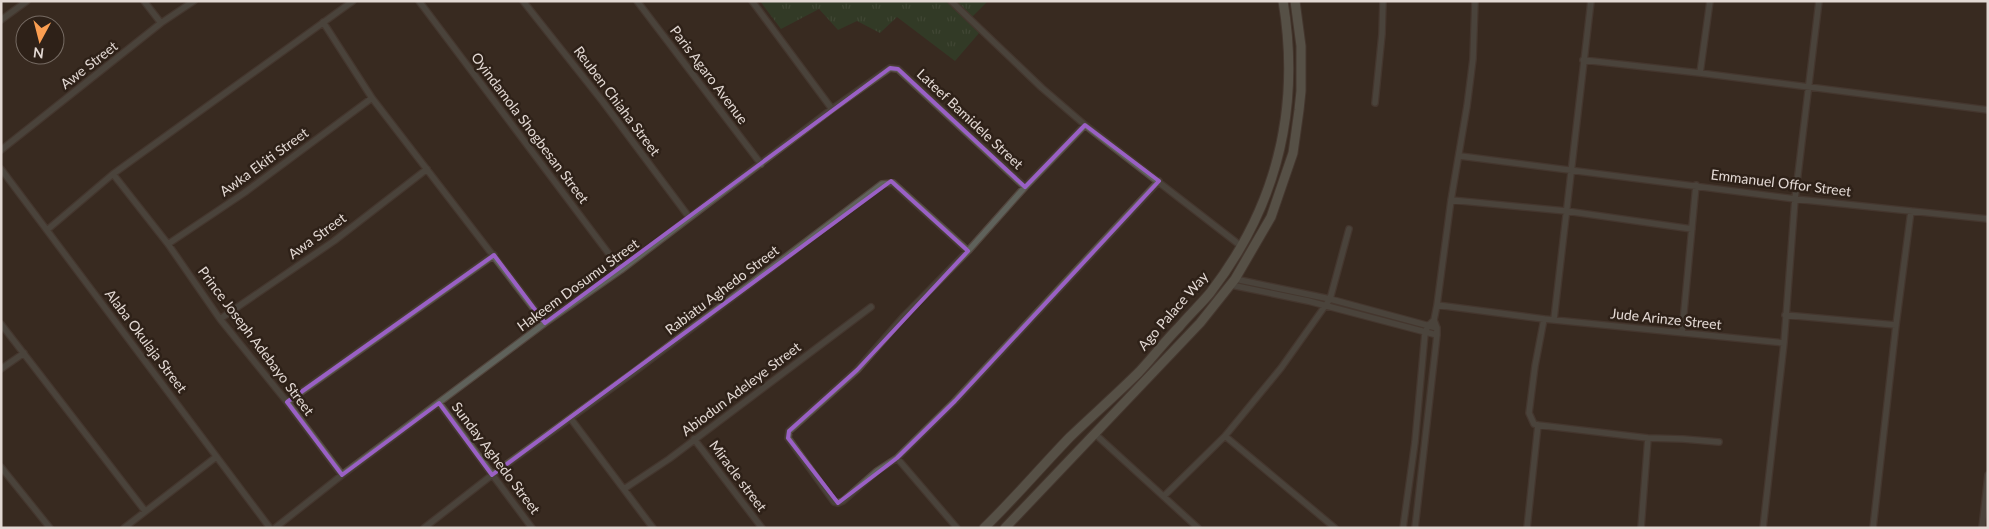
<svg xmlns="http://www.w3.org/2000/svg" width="1989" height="529" font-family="Lato,sans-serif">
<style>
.grass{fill:url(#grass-tufts)}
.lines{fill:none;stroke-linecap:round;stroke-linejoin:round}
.street-casing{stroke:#53463e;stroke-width:8}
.secondary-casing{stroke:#53463e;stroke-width:11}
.street{stroke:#5f625b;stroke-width:5.5}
.secondary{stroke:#7a7f74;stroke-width:9}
.marked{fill:none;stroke:#9a60c5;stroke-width:4;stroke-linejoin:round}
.labels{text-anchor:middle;stroke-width:5;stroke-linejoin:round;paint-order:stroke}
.street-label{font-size:14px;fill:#e3d9d4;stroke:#2e2118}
</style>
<defs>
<pattern id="grass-tufts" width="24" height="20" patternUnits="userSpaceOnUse" patternTransform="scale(1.25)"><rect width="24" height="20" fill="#2b4f2d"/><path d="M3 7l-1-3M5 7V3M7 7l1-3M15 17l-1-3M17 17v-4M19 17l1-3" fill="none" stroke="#4a684b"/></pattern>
</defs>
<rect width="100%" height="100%" fill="#382a21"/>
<path class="grass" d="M 760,1 L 988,1 L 971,18 L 980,32 L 955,61 L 897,17 L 880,33 L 857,21 L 838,30 L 819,9 L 781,29 Z"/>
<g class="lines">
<defs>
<path id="street" d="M 144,1 L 161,23
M 419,1 L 621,270
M 523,1 L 603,102 L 689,217
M 637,1 L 761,164
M 752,1 L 832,109
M 951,1 L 1042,88 L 1085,125 L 1241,246
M 1,20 L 27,1
M 323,22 L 372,98 L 545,323
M 1583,60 L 1700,73 L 1988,110
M 1700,73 L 1710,1
M 1375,103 L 1382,34 L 1383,1
M 1085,125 L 1025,187 L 968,251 L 904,316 L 857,370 L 789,431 L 788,438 L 834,502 L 838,503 L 843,501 L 877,471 L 897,458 L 955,401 L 1159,181
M 1,150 L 161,23 L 194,1
M 1460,156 L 1795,199 L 1988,219
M 1,169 L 270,528
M 113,174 L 168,244 L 220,319 L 287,402 L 342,475
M 1451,200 L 1566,211 L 1692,229
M 47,230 L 113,174 L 353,1
M 168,244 L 244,193 L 372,98
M 1235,279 L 1330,299 L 1437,328
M 1231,285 L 1308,301 L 1437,335
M 1437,305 L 1451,200 L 1467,106 L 1473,59 L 1475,1
M 1785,315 L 1896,325
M 220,319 L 334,241 L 427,169
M 1554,319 L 1591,1
M 1,324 L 145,511
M 1682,333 L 1696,185
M 1,369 L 24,353
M 287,402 L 494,255
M 439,403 L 532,528
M 571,419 L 653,528
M 1538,425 L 1648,438 L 1683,439 L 1719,442
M 1094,433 L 1198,528
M 1225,436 L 1335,528
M 694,439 L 762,528
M 897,458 L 957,528
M 1,467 L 50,528
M 624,489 L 669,459 L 871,307
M 1164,496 L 1225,436 L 1281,368 L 1330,299 L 1349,229
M 124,528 L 216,457
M 275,528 L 342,475 L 545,323 L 621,270 L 832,109 L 890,68 L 898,69 L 1025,187
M 424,528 L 492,475 L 634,372 L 882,184 L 893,183 L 968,251
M 1403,528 L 1415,442 L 1425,333 L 1428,326 L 1434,320 L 1437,305 L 1544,319 L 1784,343
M 1415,528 L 1437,335 L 1437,328 L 1434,320
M 1527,528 L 1538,425 L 1534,424 L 1529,413 L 1535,366 L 1544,319
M 1641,528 L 1648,438
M 1763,528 L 1784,343 L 1795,199 L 1819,1
M 1873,528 L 1896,325 L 1911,211
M 1982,528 L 1988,475"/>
<path id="secondary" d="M 984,528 C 1014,499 1041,467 1070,437 C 1093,415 1117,394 1139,372 C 1153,357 1165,341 1179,327 C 1189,315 1200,305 1210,293 C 1277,206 1301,109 1283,1
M 1005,528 L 1200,323 L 1235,279 L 1271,217 L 1293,153 L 1299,110 L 1301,91 L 1301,46 L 1295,1"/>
</defs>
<use href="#street" class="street-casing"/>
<use href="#secondary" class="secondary-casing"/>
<use href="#street" class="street"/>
<use href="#secondary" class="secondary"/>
</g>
<path d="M0 0H1989V529H0ZM 890,68 L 898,69 L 1025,187 L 1085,125 L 1159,181 L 955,401 L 897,458 L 838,503 L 788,438 L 789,431 L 857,370 L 968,251 L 891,181 L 492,475 L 439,403 L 342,475 L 287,402 L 494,255 L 545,323 Z" fill="#382a21" fill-opacity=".55" fill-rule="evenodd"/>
<path class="marked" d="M 890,68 L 898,69 L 1025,187 L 1085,125 L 1159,181 L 955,401 L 897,458 L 838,503 L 788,438 L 789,431 L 857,370 L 968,251 L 891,181 L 492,475 L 439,403 L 342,475 L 287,402 L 494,255 L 545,323 Z"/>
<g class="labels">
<g class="street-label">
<text transform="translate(89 65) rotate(-38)" y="5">Awe Street</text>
<text transform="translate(709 75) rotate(53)" y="5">Paris Agaro Avenue</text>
<text transform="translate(617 101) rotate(53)" y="5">Reuben Chiaha Street</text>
<text transform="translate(970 119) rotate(43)" y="5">Lateef Bamidele Street</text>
<text transform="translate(530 128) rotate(53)" y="5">Oyindamola Shogbesan Street</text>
<text transform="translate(264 162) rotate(-36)" y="5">Awka Ekiti Street</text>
<text transform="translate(1781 183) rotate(7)" y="5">Emmanuel Offor Street</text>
<text transform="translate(317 236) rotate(-36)" y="5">Awa Street</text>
<text transform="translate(578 285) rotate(-36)" y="5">Hakeem Dosumu Street</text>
<text transform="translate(722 290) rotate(-37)" y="5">Rabiatu Aghedo Street</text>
<text transform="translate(1173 311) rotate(-49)" y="5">Ago Palace Way</text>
<text transform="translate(1666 319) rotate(6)" y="5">Jude Arinze Street</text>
<text transform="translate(146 341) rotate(53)" y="5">Alaba Okulaja Street</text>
<text transform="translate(256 341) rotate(53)" y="5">Prince Joseph Adebayo Street</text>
<text transform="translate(741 389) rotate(-37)" y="5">Abiodun Adeleye Street</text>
<text transform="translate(496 458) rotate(53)" y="5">Sunday Aghedo Street</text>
<text transform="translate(738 476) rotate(53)" y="5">Miracle street</text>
</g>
</g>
<rect width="1989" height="529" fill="none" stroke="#e3d9d4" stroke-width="5"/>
<g transform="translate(40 40) rotate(187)"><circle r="24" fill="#2e2118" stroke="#766b63"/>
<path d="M0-4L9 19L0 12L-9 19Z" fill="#fb9e51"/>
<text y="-8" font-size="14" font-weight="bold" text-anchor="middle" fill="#e3d9d4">N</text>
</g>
</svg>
